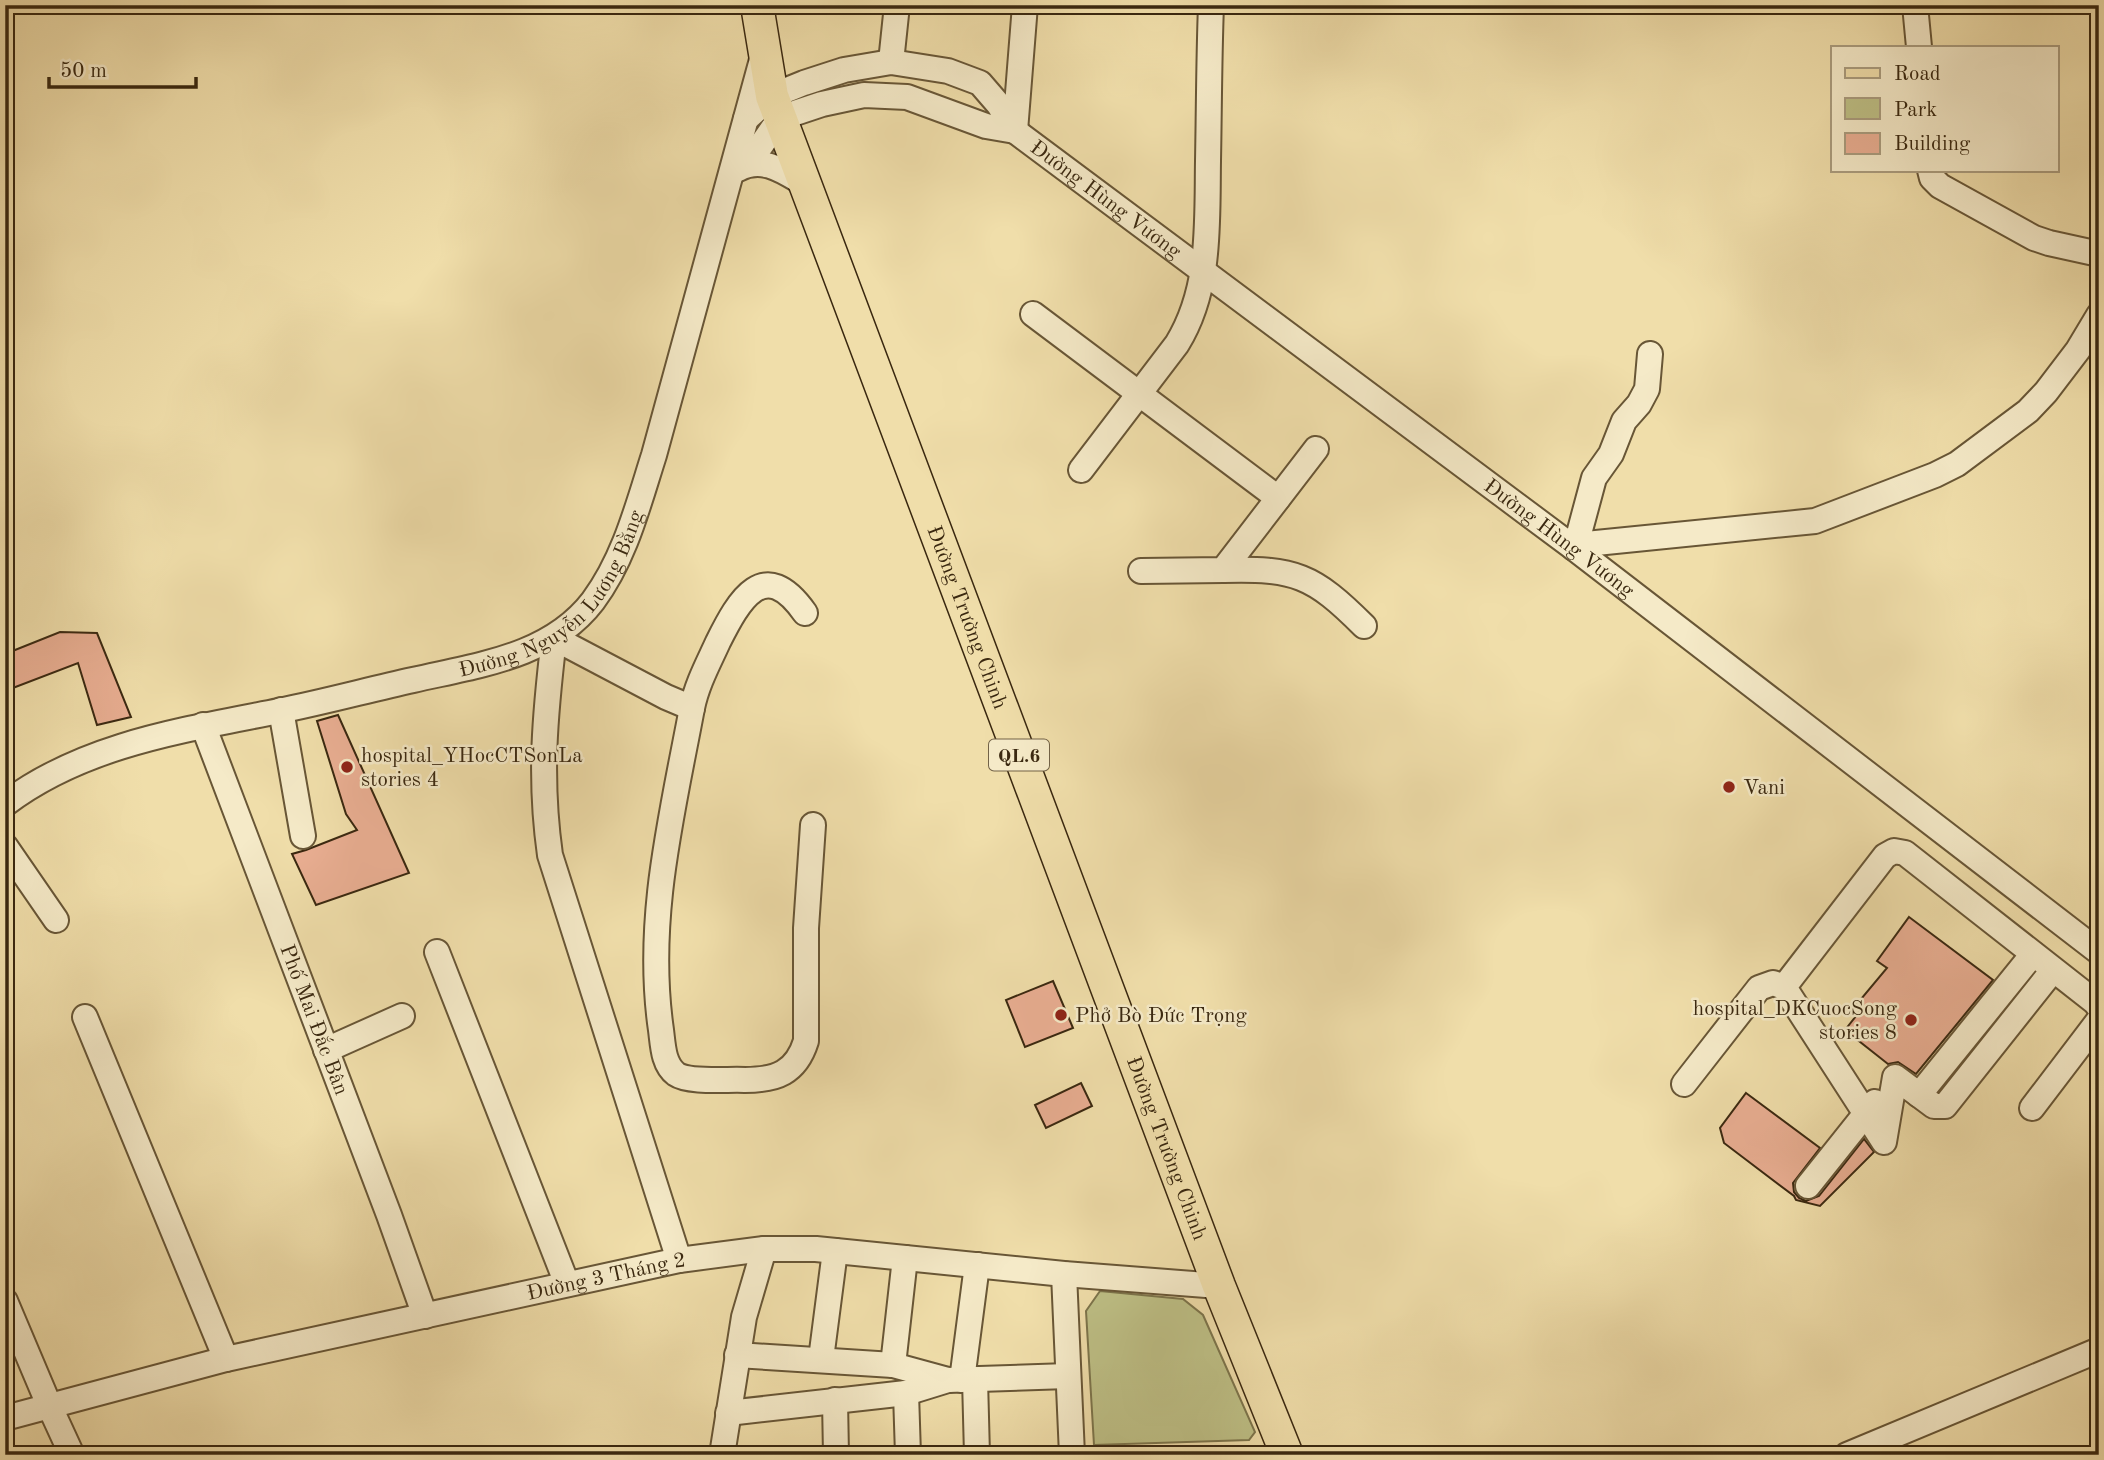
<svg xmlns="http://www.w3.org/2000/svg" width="2104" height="1460" font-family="'Old Standard TT',serif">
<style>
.green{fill:#bec086;stroke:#7c744b;stroke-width:2}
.building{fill:#e9ae92;stroke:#3a2810;stroke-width:2}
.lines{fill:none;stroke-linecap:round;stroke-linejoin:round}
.minor-casing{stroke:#685636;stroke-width:28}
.major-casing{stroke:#3a2810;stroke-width:35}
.minor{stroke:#f5eac8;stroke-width:24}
.major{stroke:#f0deaa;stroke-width:32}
.poi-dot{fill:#8f2418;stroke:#f5eac8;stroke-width:2.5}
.labels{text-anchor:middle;stroke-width:5;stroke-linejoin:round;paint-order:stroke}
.shield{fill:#f5eac8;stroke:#726247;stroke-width:2}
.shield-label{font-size:19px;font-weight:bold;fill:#3a2810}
.street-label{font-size:21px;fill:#3a2810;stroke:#f5eac8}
.poi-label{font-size:21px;fill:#3a2810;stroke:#f5eac8;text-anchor:start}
</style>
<rect width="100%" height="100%" fill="#f0deaa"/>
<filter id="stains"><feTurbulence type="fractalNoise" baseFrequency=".00286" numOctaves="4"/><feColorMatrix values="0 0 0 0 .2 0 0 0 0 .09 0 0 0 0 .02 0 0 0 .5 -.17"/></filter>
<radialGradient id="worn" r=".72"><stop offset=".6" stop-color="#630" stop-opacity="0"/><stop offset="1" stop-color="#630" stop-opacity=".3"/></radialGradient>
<path class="green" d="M 1100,1291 L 1183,1299 L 1203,1315 L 1255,1432 L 1249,1440 L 1094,1445 L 1086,1311 Z"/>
<path class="building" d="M 60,632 L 97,633 L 131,717 L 97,725 L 78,663 L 5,691 L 5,654 Z
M 338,715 L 409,873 L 316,905 L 292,854 L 306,850 L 357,830 L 346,814 L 317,721 Z
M 1909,917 L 1993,980 L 1916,1074 L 1898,1062 L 1888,1064 L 1845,1030 L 1860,1011 L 1856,1005 L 1887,968 L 1877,961 Z
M 1053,981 L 1073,1028 L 1025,1047 L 1006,1000 Z
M 1081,1083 L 1092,1106 L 1046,1128 L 1035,1105 Z
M 1746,1093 L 1820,1148 L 1793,1183 L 1794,1192 L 1799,1198 L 1806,1201 L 1819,1196 L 1864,1139 L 1874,1152 L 1820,1206 L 1796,1200 L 1794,1196 L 1724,1143 L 1720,1128 Z"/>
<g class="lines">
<defs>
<g id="minor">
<path d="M 1915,5 L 1919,47"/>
<path d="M 891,62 L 897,5"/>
<path id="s1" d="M 746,119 L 772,96 L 804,83 L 844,70 L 891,62 L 948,71 L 980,83 L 999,105 L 1015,131 L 1574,548 L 2099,952"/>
<path d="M 1015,131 L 1025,5"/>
<path d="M 748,164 L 780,118 L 822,104 L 864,95 L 907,97 L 986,126 L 1015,131"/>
<path d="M 738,169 C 763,156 783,171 805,184"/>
<path d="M 1930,170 L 1932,178 L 1940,186 L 2034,238 L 2049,243 L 2099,254"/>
<path d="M 1033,314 L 1278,498"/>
<path d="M 1081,470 L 1177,344 C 1211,289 1207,224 1208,161 C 1209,109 1209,57 1211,5"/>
<path d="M 1576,545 L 1594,478 L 1611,454 L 1624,421 L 1639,404 L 1647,389 L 1650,354"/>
<path d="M 1574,548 L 1576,545 L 1815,521 L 1935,475 L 1957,464 L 2028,411 L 2046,392 L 2078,350 L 2099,315"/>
<path d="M 1223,570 C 1295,568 1313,575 1364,626"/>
<path d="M 1141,571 L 1223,570 L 1316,449"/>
<path d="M 692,708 C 672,815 645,920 661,1030 C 663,1045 663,1064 676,1074 C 689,1083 728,1079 745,1080 C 776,1080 796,1073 806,1041 L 806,928 L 813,825"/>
<path d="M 281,710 L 303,836"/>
<path id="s2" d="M 203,725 L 389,1215 L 425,1316"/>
<path id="s3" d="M 5,804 C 84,744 184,730 279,711 C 324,702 368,690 413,680 C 478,665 550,657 593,601 C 625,558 638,505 654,455 L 763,56"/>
<path d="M 5,846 L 56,920"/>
<path d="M 437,952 L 567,1284"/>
<path d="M 2053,970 L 1945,1106 L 1934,1106 L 1895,1077 L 1884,1142 L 1784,987 L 1885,856 L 1894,851 L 1905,853 L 2095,1002 L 2099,1007"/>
<path d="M 85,1017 L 226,1359"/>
<path d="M 326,1050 L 402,1016"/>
<path d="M 1684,1084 L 1759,988 L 1773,983 L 1784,987"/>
<path d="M 1919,1095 L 2033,954"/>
<path d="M 2032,1108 L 2099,1020"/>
<path d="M 1808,1186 L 1875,1102"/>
<path d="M 679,1260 L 550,855 C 539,777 545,715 554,638 L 666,697 L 692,708 C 697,684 708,664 718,642 C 739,600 764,555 805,613"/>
<path d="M 1064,1274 L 1072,1455"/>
<path d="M 5,1301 L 49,1405 L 72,1455"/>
<path d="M 737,1355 L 893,1365 L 948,1380 L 1068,1376"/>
<path d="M 821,1359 L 835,1251"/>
<path d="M 893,1365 L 905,1258"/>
<path d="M 975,1379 L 977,1455"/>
<path d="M 962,1380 L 977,1265"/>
<path d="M 906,1393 L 908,1455"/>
<path d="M 835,1400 L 836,1455"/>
<path d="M 728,1413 L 906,1393 L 948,1380"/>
<path id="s4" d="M 5,1418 L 226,1359 L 679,1260 L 764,1249 L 816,1249 L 1064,1274 L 1219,1286"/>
<path d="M 722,1455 L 744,1317 L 764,1249"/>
<path d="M 1847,1455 L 2099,1350"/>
</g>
<g id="major">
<path id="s5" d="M 757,5 L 772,96 L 1219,1286 L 1287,1455"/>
</g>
</defs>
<use href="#minor" class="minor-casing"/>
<use href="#major" class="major-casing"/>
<use href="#minor" class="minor"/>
<use href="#major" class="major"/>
</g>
<g class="poi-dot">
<circle cx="347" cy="767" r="7"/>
<circle cx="1729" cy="787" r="7"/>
<circle cx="1061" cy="1015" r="7"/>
<circle cx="1911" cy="1020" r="7"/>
</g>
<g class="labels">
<rect class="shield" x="989" y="739.5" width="60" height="31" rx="5"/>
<g class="shield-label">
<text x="1019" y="762">QL.6</text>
</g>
<g class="street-label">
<text dy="7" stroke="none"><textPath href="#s1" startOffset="424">Đường Hùng Vương</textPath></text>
<text dy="7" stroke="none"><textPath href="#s1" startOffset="990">Đường Hùng Vương</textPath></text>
<text dy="7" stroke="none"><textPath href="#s3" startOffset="604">Đường Nguyễn Lương Bằng</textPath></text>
<text dy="7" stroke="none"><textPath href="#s5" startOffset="649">Đường Trường Chinh</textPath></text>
<text dy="7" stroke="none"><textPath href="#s2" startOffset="315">Phố Mai Đắc Bân</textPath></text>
<text dy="7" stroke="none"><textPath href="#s5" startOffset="1216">Đường Trường Chinh</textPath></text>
<text dy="7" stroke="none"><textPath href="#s4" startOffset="618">Đường 3 Tháng 2</textPath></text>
</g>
<g class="poi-label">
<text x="361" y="762">hospital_YHocCTSonLa<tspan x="361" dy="24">stories 4</tspan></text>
<text x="1743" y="794">Vani</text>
<text x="1897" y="1015" text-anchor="end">hospital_DKCuocSong<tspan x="1897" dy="24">stories 8</tspan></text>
<text x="1075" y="1022">Phở Bò Đức Trọng</text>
</g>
</g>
<rect width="2104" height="1460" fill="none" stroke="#f0deaa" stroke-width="28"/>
<rect x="7" y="7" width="2090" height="1446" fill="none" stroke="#3a2810" stroke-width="3.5"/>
<rect x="14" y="14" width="2076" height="1432" fill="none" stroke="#3a2810" stroke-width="2"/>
<rect x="1831" y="46" width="228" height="126" fill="#f5eac8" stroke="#aa9c7e" stroke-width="2"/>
<rect x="1845" y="68" width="35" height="10" fill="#f0deaa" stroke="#aa9c7e" stroke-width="2"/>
<text x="1894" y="80" font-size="21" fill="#3a2810">Road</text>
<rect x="1845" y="98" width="35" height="21" fill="#bec086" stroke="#aa9c7e" stroke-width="2"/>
<text x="1894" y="116" font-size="21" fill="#3a2810">Park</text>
<rect x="1845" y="133" width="35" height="21" fill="#e9ae92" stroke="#aa9c7e" stroke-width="2"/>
<text x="1894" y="150" font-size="21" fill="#3a2810">Building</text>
<path d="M49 77v10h147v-10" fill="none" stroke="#3a2810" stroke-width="3.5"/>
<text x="60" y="77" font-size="21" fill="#3a2810" stroke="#f5eac8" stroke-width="5" paint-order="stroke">50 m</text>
<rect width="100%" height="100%" filter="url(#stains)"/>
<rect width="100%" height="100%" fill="url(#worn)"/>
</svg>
